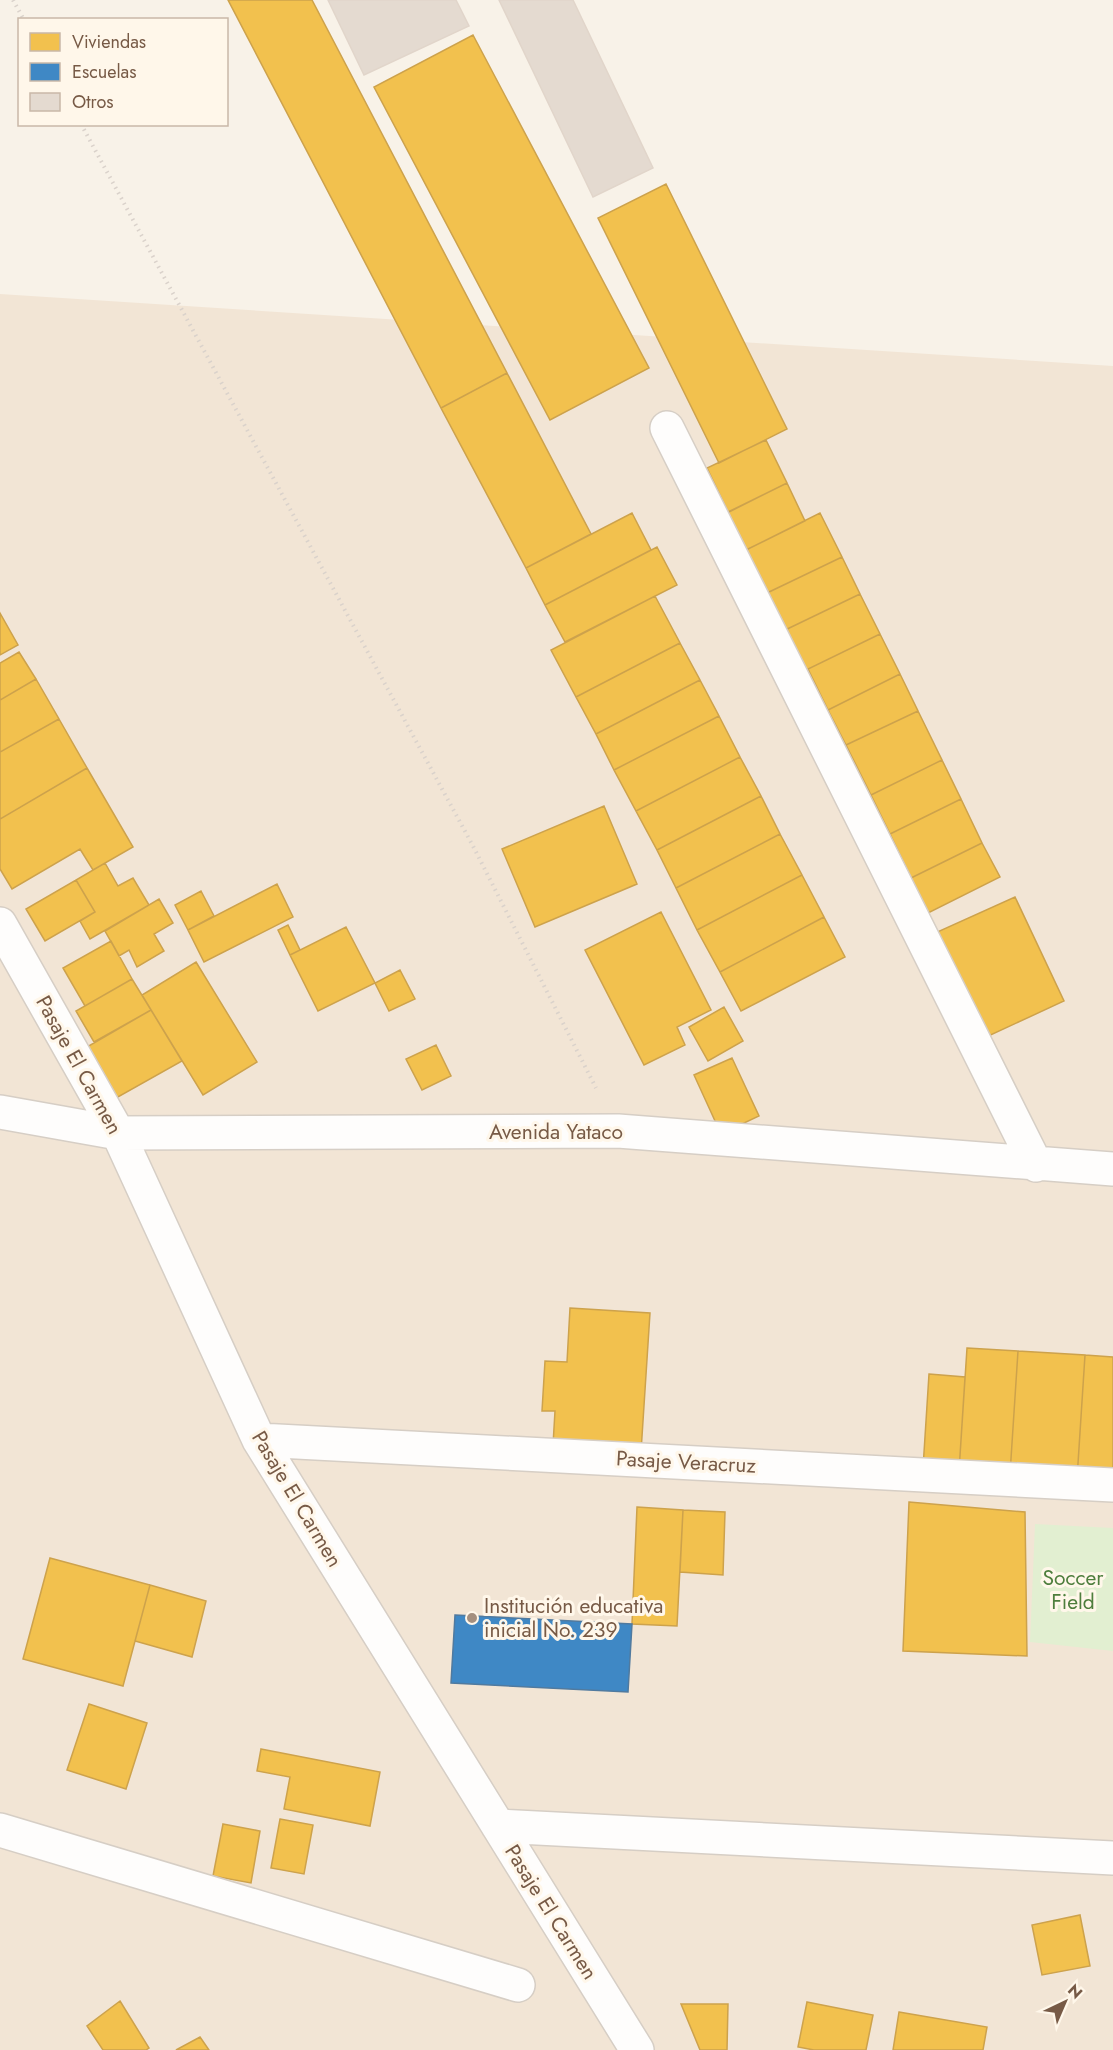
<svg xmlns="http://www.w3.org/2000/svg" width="1113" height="2050" font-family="Jost,sans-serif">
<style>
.residential{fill:#f2e5d5}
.green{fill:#e2efd1}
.homes{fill:#f2c14e;stroke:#cda24c;stroke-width:1.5}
.schools{fill:#3f88c5;stroke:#507a9f;stroke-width:1.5}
.building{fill:#e4dad0;stroke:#e1d5ca;stroke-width:1.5}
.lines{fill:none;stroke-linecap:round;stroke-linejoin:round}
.minor-casing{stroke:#d6cec5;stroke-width:36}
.path{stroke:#dad2cb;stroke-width:4;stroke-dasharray:1.5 4.5;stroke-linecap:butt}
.minor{stroke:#fefdfc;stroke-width:33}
.poi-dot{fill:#a48f7f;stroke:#fff7ea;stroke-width:2}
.labels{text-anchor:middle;stroke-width:6;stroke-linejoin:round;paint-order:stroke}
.street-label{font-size:21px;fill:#775a46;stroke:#fff7ea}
.park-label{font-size:21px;fill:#4e7e3d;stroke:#fff7ea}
.poi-label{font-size:21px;fill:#775a46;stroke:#fff7ea;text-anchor:start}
</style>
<rect width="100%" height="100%" fill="#f8f2e8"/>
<path class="residential" d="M 0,294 L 1113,366 L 1113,2050 L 0,2050 Z"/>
<path class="green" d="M 1035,1524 L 1113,1528 L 1113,1651 L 1030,1642 Z"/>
<path class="homes" d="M 228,0 L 312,0 L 507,373 L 441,408 Z
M 473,35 L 649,368 L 550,420 L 374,87 Z
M 666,184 L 787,429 L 719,463 L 598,218 Z
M 507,373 L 591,534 L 526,568 L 441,408 Z
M 766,440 L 787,483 L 728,512 L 707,468 Z
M 787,483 L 805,521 L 746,550 L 719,517 Z
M 632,513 L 651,550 L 545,605 L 526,568 Z
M 820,513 L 842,557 L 767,593 L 746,550 Z
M 657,547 L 677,585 L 565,642 L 545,605 Z
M 842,557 L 860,594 L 781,632 L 767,593 Z
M 860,594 L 880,634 L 798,674 L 781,632 Z
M 655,596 L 680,643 L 576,697 L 551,650 Z
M 0,613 L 18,645 L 0,655 Z
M 880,634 L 900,674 L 828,710 L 808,669 Z
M 680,643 L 700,680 L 596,734 L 576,697 Z
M 19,652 L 36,679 L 0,700 L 0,663 Z
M 900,674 L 918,711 L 846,745 L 828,710 Z
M 36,679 L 59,719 L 0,752 L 0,700 Z
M 700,680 L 719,716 L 614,770 L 596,734 Z
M 918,711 L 942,760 L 871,795 L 846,745 Z
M 719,716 L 740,757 L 636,811 L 614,770 Z
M 59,719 L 87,768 L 0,819 L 0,752 Z
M 740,757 L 761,796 L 657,850 L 636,811 Z
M 942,760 L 961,799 L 890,834 L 871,795 Z
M 87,768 L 133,847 L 93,870 L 80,849 L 12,889 L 0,869 L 0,819 Z
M 761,796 L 780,834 L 676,888 L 657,850 Z
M 961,799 L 982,843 L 911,878 L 890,834 Z
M 604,806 L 637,884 L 535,927 L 502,849 Z
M 780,834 L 802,875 L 697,930 L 676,888 Z
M 982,843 L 1000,877 L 928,913 L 911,878 Z
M 105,863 L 118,886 L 133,878 L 149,905 L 90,939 L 80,921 L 95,912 L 76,880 Z
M 802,875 L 824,917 L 720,972 L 697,930 Z
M 76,880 L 95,912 L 45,941 L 26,909 Z
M 277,884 L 293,917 L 204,962 L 188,930 Z
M 201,891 L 214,916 L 188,930 L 175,905 Z
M 1015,897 L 1064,1001 L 984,1038 L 935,933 Z
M 159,899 L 173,923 L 154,934 L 164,951 L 137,967 L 129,950 L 119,956 L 105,931 Z
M 661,912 L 711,1010 L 677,1027 L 685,1045 L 644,1065 L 585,950 Z
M 824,917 L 845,957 L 741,1011 L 720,972 Z
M 288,925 L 300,950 L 290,955 L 278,930 Z
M 346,927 L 375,983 L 318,1011 L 290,955 Z
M 111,941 L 132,979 L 85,1006 L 63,968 Z
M 196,962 L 257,1062 L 203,1095 L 142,995 Z
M 400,970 L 415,999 L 389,1011 L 375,983 Z
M 132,979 L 151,1010 L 94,1042 L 76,1011 Z
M 724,1007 L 743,1041 L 708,1061 L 689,1027 Z
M 151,1010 L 182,1061 L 109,1102 L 80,1051 Z
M 436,1045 L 451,1076 L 422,1090 L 406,1059 Z
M 732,1058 L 759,1116 L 721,1134 L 694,1075 Z
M 570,1308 L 650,1313 L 641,1452 L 553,1445 L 555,1411 L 542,1411 L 545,1361 L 567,1362 Z
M 967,1348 L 1018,1351 L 1010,1474 L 959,1471 Z
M 1018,1351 L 1085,1355 L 1077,1479 L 1010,1474 Z
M 1085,1355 L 1113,1357 L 1113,1481 L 1077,1479 Z
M 929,1374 L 965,1377 L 959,1471 L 923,1468 Z
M 909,1502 L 1025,1512 L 1027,1656 L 903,1651 Z
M 637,1507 L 683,1510 L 677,1626 L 632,1624 Z
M 683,1510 L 725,1512 L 723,1575 L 680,1572 Z
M 50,1558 L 150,1585 L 123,1686 L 23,1659 Z
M 150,1585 L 206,1601 L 192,1657 L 135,1641 Z
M 89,1704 L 147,1723 L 126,1789 L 67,1770 Z
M 261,1749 L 380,1772 L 370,1826 L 284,1809 L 290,1777 L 257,1771 Z
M 280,1819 L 313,1825 L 304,1874 L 271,1868 Z
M 223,1824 L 260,1831 L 251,1883 L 213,1876 Z
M 1080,1915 L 1090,1966 L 1042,1975 L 1032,1925 Z
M 120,2001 L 149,2048 L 146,2050 L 103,2050 L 87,2026 Z
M 807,2002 L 873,2015 L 866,2050 L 814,2050 L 798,2047 Z
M 681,2004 L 728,2004 L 727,2050 L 700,2050 Z
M 899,2012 L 987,2027 L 983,2050 L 893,2050 Z
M 200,2037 L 209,2050 L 176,2050 Z"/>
<path class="schools" d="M 455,1615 L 632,1624 L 628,1692 L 451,1683 Z"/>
<path class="building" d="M 328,0 L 456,0 L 469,26 L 364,75 Z
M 499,0 L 573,0 L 653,168 L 593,197 Z"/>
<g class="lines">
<defs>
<path id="minor" d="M 667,428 L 1036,1165
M 0,924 L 118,1133 L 259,1440 L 637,2050
M 0,1112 L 118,1133 L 618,1131 L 1113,1169
M 259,1440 L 1113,1485
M 498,1826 L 1113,1858
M 0,1830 L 518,1985"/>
</defs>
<use href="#minor" class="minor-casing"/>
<path class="path" d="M 13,0 L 24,20
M 81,124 L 473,846 L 596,1088"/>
<use href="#minor" class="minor"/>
</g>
<circle class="poi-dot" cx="472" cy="1618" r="6"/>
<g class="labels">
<g class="street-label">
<text transform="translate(79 1065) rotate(61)" y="7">Pasaje El Carmen</text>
<text x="556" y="1139">Avenida Yataco</text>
<text transform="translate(686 1462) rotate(3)" y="7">Pasaje Veracruz</text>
<text transform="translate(297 1499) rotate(59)" y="7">Pasaje El Carmen</text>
<text transform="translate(551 1912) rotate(58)" y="7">Pasaje El Carmen</text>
</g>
<g class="park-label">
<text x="1073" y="1585">Soccer<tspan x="1073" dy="24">Field</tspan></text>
</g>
<g class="poi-label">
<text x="484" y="1613">Institución educativa<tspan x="484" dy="24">inicial No. 239</tspan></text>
</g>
</g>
<rect x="18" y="18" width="210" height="108" fill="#fff7ea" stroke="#c9b8a8" stroke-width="1.5"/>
<rect x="30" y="33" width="30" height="18" fill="#f2c14e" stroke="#c9b8a8" stroke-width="1.5"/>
<text x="72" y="48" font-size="18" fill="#775a46">Viviendas</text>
<rect x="30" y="63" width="30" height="18" fill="#3f88c5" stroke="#c9b8a8" stroke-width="1.5"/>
<text x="72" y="78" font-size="18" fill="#775a46">Escuelas</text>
<rect x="30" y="93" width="30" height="18" fill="#e4dad0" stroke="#c9b8a8" stroke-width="1.5"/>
<text x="72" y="108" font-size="18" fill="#775a46">Otros</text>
<g transform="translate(1065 2002) rotate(44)" stroke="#fff7ea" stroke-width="4.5" paint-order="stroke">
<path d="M0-4.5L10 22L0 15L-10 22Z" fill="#775a46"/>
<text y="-9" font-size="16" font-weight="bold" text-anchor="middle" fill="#775a46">N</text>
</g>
</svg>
